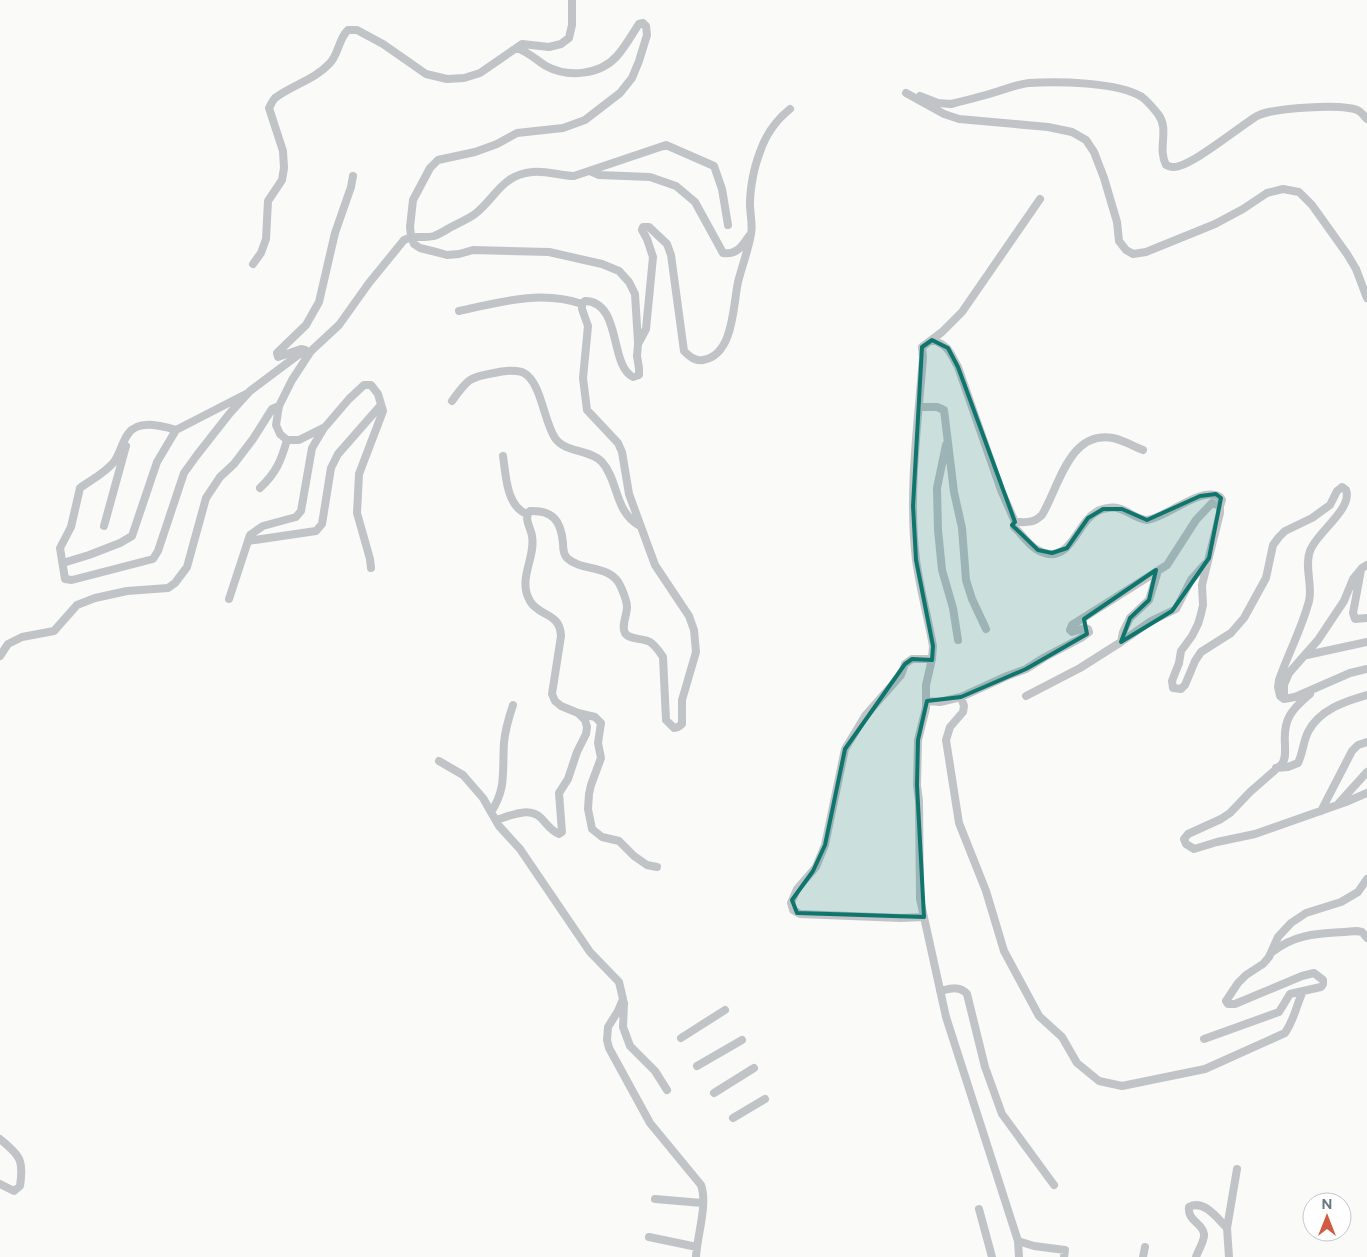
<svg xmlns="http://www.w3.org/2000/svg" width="1367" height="1257" font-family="Figtree,sans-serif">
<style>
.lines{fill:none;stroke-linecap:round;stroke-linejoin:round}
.street{stroke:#c0c4c7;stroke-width:8}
.marked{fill:#0f766e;fill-opacity:0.2;stroke:#0f766e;stroke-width:4;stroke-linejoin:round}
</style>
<rect width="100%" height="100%" fill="#fafaf8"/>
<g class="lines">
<path class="street" d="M 516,48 C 529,52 536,60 546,66 C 568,78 600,75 617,56 C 626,46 632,34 639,24 L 643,23 L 646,26 L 647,35 L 639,61 L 632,78 L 620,93 L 585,120 L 563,128 L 517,133 L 497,144 L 475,152 L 438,160 L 430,168 L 413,200 L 410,227 L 411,236 L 414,244 L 420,248 L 436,252 L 447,255 L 459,254 L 473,250 L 549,252 L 602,264 L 619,271 L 629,282 L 635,294 L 638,342
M 906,93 L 944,114 L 959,119 L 1048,127 L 1072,132 L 1086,140 L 1094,152 L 1104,178 L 1117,222 L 1119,241 L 1126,250 L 1133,254 L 1146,252 L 1215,224 L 1243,209 L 1267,193 L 1283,189 L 1299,192 L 1312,205 L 1347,254 L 1356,269 L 1367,298
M 920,96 L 938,103 L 951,104 C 967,100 983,96 999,91 C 1008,88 1019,84 1029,83 C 1057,81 1118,82 1142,97 C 1147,101 1154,109 1158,114 C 1170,130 1157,147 1166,165 C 1167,166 1172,167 1173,167 C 1190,168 1240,126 1257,116 C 1272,108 1344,103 1359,111 C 1362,113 1365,117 1367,119
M 590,171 L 599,175 L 650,177 L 676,186 L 695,202 L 723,253 C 737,255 742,246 749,236
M 253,264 L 261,253 L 266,239 L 268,201 L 282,180 L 284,168 L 283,151 L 269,108 C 271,105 272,101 275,98 C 292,85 314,80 329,64 C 339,55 338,39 348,30 L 357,30 L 383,44 L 426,74 L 447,79 L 464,78 L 480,73 L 522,44 L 549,47 L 561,44 L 569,38 L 572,25 L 572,0
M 459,311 C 500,302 541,290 582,304
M 932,340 C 949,345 950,353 958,367 L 1001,490 L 1015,522
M 305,350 L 301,349 L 278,357 L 277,353 L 306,325 L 319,302 L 335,233 L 351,187 L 353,176
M 452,401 C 467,380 469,377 494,373 C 502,371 517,369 524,373 C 541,382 544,422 555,438 C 565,453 590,449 602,462 C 619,481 614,512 640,526
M 919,407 L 937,407 L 944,410 L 954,492 L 962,528 L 966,580 L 972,599 L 986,629
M 176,430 C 162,426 138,419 128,434 C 122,442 120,454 114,462 C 105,473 91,480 80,488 L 71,527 L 60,548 L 65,579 L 72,580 L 153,559 L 158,551 L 184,473 L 197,455 L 230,413 L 250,391 L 298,355 L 311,351
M 946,445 L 937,488 L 938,530 L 942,570 L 953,608 L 958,640
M 1143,450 C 1133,446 1123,440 1113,438 C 1069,430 1059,487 1042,515 C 1033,524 1026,522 1015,522 L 1014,527 C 1021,533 1027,543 1036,549 C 1065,567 1074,534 1088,519 C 1093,513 1100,509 1108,508 C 1124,505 1133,519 1147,520 C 1167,518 1201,485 1220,497 L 1222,500 L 1220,506
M 503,456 C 506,475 506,506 527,514
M 260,488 C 276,473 281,461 287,440
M 104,526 L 126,446
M 248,541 L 316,531 L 322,524 L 331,468 L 338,454 L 381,405
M 63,563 L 89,555 L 120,543 L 132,536 L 157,462 L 176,430 L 246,394
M 371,568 L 370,559 L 357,513 L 359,474 L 383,411 L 378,394 L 371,385 L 364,385 L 349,399 L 325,427 L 299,440 L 287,440 L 280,434 L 276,425 L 279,406 L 292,380 L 311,351 L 339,325 L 369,283 L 404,240 C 415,234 423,239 434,236 C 440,234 446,230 451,227 C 459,223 468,219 475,214 C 496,197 502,175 532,172 C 546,170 560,176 574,176 L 666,145 L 714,166 L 722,189 L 728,225
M 1361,570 L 1353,613 L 1355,619 L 1367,618
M 229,599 L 250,535 L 263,526 L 296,517 L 301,511 L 312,448 L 324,428
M 1121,642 L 1151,621 L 1176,609 L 1191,580 L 1205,564
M 1307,655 L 1367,642
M 0,656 L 8,644 L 22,637 L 54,631 L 77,605 L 95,598 L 127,591 L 168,588 L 175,583 L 187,567 L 206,498 L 220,477 L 234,464 L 253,439 L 272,409 L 279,406
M 1310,694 C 1291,710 1283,719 1285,745 C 1285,753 1286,758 1282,764 L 1250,792 L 1230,813 L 1221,819 L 1188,834 L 1184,839 L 1186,844 L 1194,849 L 1217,842 L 1255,834 L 1346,802 L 1367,793
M 1026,696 L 1080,668 L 1121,642 L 1123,632 L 1130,618 L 1149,600 L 1158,571
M 961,697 L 964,706 L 963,712 L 950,727 L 946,740 L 959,823 L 986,891 L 1004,951 L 1039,1016 L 1062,1037 L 1077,1063 L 1099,1081 L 1122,1086 L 1205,1069 L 1285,1033 C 1295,1018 1296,1006 1303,991 L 1321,987 L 1323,984 L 1323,980 L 1314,973 L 1302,976 L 1235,1004 L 1228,1004 L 1226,1001 L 1238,983 L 1246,975 L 1263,964 L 1269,957 L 1278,937 L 1291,923 L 1306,913 L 1341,902 L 1358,892 L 1367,879
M 1284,699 L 1284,685 L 1289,673 L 1318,640 L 1344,601 L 1353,579 L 1362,568 L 1367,565
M 927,701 L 940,702 L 961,697 L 1007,676 L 1026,669 L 1045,657 L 1081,638 L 1089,632 L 1088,629 L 1085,628 L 1072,632 L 1070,630 L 1072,625 L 1167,565 L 1196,520 L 1212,503 L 1220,506 L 1220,513 L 1202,585 L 1203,605 L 1201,614 L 1198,624 L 1192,636 L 1181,651 L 1179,663 L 1172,681 L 1173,688 L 1181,689 L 1185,685 L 1195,661 L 1201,652 L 1231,633 L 1244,618 L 1266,578 L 1273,545 L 1279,537 L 1285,531 L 1312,518 L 1330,505 L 1337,491 L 1342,487 L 1346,490 C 1353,509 1316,533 1310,551 C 1304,567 1313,585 1309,601 C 1302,628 1288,654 1279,680 L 1278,687 L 1280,696 L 1284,699 L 1295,697 L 1350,673 L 1367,669
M 578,713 L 595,717 L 601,723 L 598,743 L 601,758 L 591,785 L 589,794 L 588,809 L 592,829 L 602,837 L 619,841 L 634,856 L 647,865 L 657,867
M 439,761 L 463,775 L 483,798 L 499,826 L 520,849 L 590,952 L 619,982 L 623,999 L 618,1011 L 608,1027 L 607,1040 L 609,1048 L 650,1123 L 701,1185 C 708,1204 697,1236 696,1257
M 1276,768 L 1288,767 L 1298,763 C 1303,753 1303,742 1308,732 C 1319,710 1345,701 1367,695
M 1339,803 L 1367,772
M 1321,811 L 1352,751 L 1358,745 L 1367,742
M 491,812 C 507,788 502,770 504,743 C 505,730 509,717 513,705
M 496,820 C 510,816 529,806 541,818 C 547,824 551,831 559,834 L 562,832 L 559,793 L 568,779 L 577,752 L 586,734 L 587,727 L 585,720 L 578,713 L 561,706 L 555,701 L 552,694 L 561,636 C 560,612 539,617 530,601 C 517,579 536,558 532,536 C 531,528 523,518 530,511 C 553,510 561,521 563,543 C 563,548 563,554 567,558 C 582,572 609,564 620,585 C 623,592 627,600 627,607 C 627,615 621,626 625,633 C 629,640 644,638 650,642 C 656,646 659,651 663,657 L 666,720 L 674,728 L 678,727 L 682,724 L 682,700 L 696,652 L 694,630 L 689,616 L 655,565 L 629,494 L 622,452 L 618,443 L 587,410 L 583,378 L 588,326 L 582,309 L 582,304 L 585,301 C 622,302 609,365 633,377 L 639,375 L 639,368 L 637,356 L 638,344 L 646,329 L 653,257 L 647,239 L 642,230 L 643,227 L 649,227 L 667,244 L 671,255 L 684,351 C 690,357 695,361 703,360 C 734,355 733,305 738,282 C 742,266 748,251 751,234 C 753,225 750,214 750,204 C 750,188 754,167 760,152 C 766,134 775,121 790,109
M 924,917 L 901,918 L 800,914 L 793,910 L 791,903 L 797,889 L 816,867 L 825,845 L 845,749 L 865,716 L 901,675 L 905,664 L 912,659 L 932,659
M 1272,952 C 1299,931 1324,934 1357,931 L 1362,932 L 1367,938
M 940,991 C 949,989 960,985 967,994 L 985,1067 L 1002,1114 L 1054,1185
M 624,1003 L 623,1027 L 630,1046 L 655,1071 L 667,1090
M 681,1038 L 725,1010
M 1204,1039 L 1279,1012 L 1290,994 L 1303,991
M 697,1066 L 742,1040
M 714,1093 L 754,1068
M 733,1118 L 765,1099
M 0,1139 C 20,1155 24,1160 20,1186 L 14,1191 L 0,1184
M 655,1199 L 702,1203
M 979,1209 L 992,1257
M 1227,1228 L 1237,1169
M 649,1237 L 697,1247
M 1018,1241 L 1034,1246 L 1065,1250 L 1064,1257
M 1019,1257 L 1018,1241 L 946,1017 L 920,899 L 919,801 L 917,785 L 918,740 L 926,708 L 926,685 L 932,659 L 933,646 C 928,618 920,589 916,560 C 908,493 918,423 923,357 L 922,347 L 942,332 L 962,312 L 1040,199
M 1143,1257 L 1145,1247
M 1196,1257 C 1198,1251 1205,1240 1204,1234 C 1203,1223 1187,1221 1189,1207 C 1204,1199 1217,1218 1227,1228 L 1229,1257"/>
</g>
<path class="marked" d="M 932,340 L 948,348 L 958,367 L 1015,522 L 1012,525 L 1038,550 L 1052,553 L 1067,548 L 1088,518 L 1103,509 L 1122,509 L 1147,520 L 1200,496 L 1216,494 L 1221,498 L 1209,558 L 1172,611 L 1121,642 L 1130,618 L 1149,600 L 1156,570 L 1084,619 L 1087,634 L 1026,669 L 961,697 L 927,701 L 918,740 L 917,785 L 924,917 L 797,913 L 792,900 L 813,871 L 825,845 L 845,749 L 905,664 L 912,659 L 932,660 L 933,646 L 916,560 L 913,506 L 922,347 Z"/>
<g transform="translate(1327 1217)"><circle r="24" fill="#ffffff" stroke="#c3c9cc"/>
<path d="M0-4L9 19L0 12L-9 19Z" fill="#cf5b43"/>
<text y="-8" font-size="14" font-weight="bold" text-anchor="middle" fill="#68777f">N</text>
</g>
</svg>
